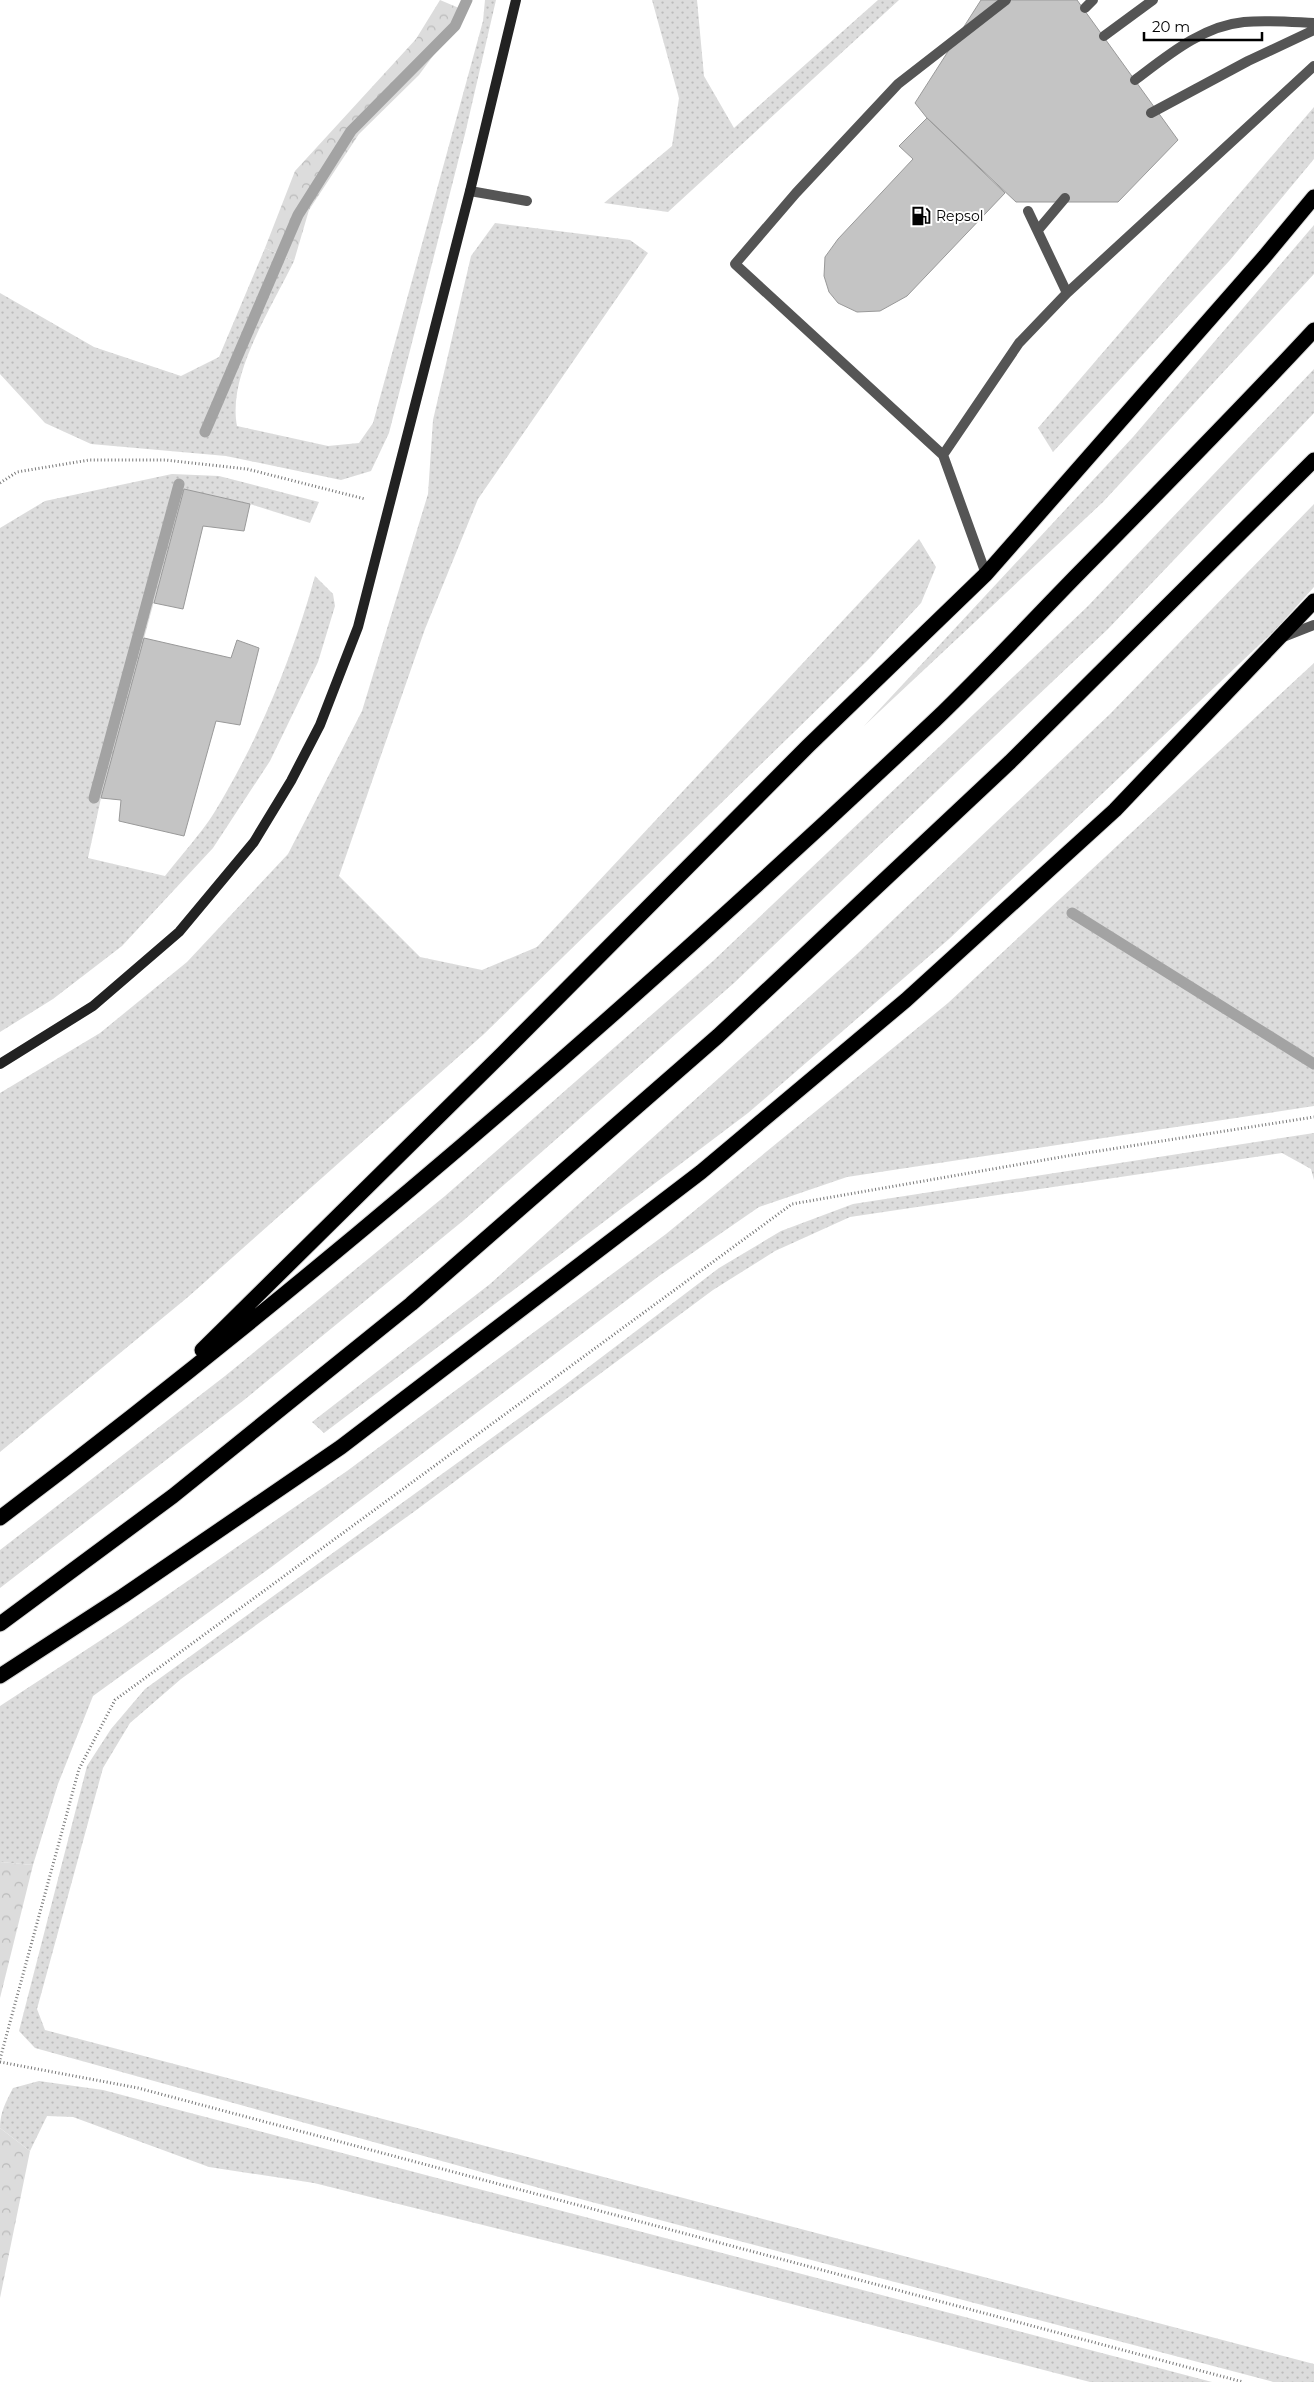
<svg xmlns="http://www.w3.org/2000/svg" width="1314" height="2382" font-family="Montserrat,sans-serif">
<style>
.green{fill:url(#green-dots)}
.forest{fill:url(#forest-crowns)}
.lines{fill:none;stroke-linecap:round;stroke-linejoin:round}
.stream{stroke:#a3a3a3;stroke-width:11}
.building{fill:#c4c4c4;stroke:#999}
.highway-casing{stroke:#dbdbdb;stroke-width:17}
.path{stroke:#777;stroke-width:3;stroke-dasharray:1 2.5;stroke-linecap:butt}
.lane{stroke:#555;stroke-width:10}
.secondary{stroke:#222;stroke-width:10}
.highway{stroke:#000;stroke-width:15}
.labels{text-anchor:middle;stroke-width:4;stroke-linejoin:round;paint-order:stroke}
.poi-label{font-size:14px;fill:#000;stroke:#fff;text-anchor:start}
</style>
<defs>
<pattern id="green-dots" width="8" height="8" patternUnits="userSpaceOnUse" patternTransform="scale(1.25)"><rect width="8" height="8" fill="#dcdcdc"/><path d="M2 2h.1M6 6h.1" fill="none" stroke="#bbb" stroke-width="1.8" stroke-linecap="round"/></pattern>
<pattern id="forest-crowns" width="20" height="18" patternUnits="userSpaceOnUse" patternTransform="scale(1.25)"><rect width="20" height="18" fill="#dcdcdc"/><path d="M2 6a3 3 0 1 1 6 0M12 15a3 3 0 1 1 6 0" fill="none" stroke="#bbb"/></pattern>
</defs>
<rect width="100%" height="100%" fill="#fff"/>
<path class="green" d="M 485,0 L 496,0 L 465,134 L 389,433 L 371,471 L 341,480 L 226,456 L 91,444 L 45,423 L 0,374 L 0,293 L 94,347 L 181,376 L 219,357 L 265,248 L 294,261 C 272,307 227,375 237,426 L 328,446 L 359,443 L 373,423 L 483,21 Z
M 652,0 L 697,0 L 704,76 L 734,128 L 878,0 L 899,0 L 668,212 L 604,203 L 672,146 L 679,98 Z
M 1314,107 L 1314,159 L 1230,260 L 1053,452 L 1038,428 Z
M 495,223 L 630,240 L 648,253 L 478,499 L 425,629 L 339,876 L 420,957 L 482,970 L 537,947 L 919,539 L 936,567 L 921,603 L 869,659 L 484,1034 L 188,1297 L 0,1452 L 0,1093 L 100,1033 L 187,962 L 288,854 L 362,711 L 428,494 L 433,420 L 471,256 Z
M 1314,225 L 1314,274 L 1103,502 L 864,726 L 1133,437 Z
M 1314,369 L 1314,413 L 1108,629 L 734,983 L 464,1220 L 244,1400 L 0,1588 L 0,1550 L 225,1376 L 445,1196 L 713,961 L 1087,607 Z
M 172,474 L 219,476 L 319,502 L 310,523 L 250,504 L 184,490 L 101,798 L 88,858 L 165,876 C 181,855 200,835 214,813 C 259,739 292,659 315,576 L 333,594 L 335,606 L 318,662 L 270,761 L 213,848 L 122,946 L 53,999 L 0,1032 L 0,528 L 45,501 Z
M 1314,504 L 1314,587 L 1276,629 L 949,939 L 748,1113 L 324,1433 L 312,1422 L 490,1284 L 857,954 L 1110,714 Z
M 1314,663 L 1314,1106 L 847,1177 L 759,1207 L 659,1276 L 270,1568 L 93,1696 L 58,1784 L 33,1865 L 0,1862 L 0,1706 L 121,1627 L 347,1471 L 666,1234 L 948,1003 Z
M 1314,1133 L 1314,1180 L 1311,1169 L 1282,1153 L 850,1217 L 775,1251 L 713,1290 L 415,1511 L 181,1679 L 130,1723 L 103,1768 L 37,2009 L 45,2030 L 1314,2364 L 1314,2382 L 1274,2382 L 550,2191 L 35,2048 L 19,2031 L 87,1766 L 111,1729 L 145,1689 L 565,1385 L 719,1268 L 781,1231 L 853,1204 Z
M 39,2081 L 103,2090 L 1212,2382 L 1090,2382 L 608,2256 L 314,2183 L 209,2167 L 73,2117 L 47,2116 L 30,2151 L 0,2128 C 0,2112 6,2102 13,2088 Z"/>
<path class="forest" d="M 440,0 L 466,11 L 419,75 L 359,134 L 309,210 L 294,261 L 265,248 L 295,171 L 416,39 Z
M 0,1862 L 33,1865 L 0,1998 Z
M 0,2128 L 30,2151 L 0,2298 Z"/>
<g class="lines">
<path class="stream" d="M 205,432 L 298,215 L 351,131 L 455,26 L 467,0
M 94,798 L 179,484
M 1072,913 L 1314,1064"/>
</g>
<path class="building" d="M 981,0 L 1077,0 L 1178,140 L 1118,202 L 1016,202 L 927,118 L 915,103 Z
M 927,118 L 1005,193 L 907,296 L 880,311 L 857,312 L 838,303 L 829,292 L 824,276 L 825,257 L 838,239 L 913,159 L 899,146 Z
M 184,489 L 250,504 L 244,531 L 203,526 L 183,609 L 154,603 Z
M 144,638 L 231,658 L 237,640 L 259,648 L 240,725 L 216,721 L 184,836 L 119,821 L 121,800 L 101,798 Z"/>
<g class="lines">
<defs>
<path id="highway" d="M 202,1350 L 503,1053 L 808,746 L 986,574 L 1265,256 L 1314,197
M 0,1518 C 327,1271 637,1001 935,720 C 984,673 1031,622 1079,573 C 1158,493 1237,413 1314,330
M 0,1624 L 173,1496 L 411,1304 L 718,1036 L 1010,762 L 1314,460
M 0,1676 L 123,1596 L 341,1447 L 701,1172 L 906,1000 L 1115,810 L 1314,601"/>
</defs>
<use href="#highway" class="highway-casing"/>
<path class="path" d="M 0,483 L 17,472 L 89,460 L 165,460 L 247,469 L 365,499
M 0,2059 L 79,1769 L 115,1700 L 792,1204 L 1067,1156 L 1314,1117
M 0,2062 L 138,2088 L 1243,2382"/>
<path class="lane" d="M 1085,8 L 1093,0
M 1104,36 L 1153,0
M 1135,80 C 1167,56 1202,26 1244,22 C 1267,20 1291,22 1314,23
M 1151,113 L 1248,61 L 1314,30
M 470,191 L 527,201
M 1028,211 L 1067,293
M 1038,230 L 1065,198
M 943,455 L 735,264 L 796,193 L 898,84 L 1006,0
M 986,574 L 943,455 L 1019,343 L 1067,293 L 1314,66
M 1283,637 L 1314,625"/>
<path class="secondary" d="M 0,1064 L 93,1006 L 179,932 L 254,842 L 291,781 L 320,725 L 358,627 L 470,191 L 516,0"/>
<use href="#highway" class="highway"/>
</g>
<defs>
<symbol id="fuel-bare" viewBox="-9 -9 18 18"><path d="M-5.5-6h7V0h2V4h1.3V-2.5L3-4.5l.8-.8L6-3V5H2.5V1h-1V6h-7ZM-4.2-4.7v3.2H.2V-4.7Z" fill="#000" stroke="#fff" stroke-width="2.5" paint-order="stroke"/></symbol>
</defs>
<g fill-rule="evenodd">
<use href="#fuel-bare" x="907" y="202" width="28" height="28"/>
</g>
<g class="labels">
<g class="poi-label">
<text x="936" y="221">Repsol</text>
</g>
</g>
<path d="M1144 32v8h118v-8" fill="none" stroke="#000000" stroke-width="2.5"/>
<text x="1152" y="32" font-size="15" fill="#000000" stroke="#ffffff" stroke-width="4" paint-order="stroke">20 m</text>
</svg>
